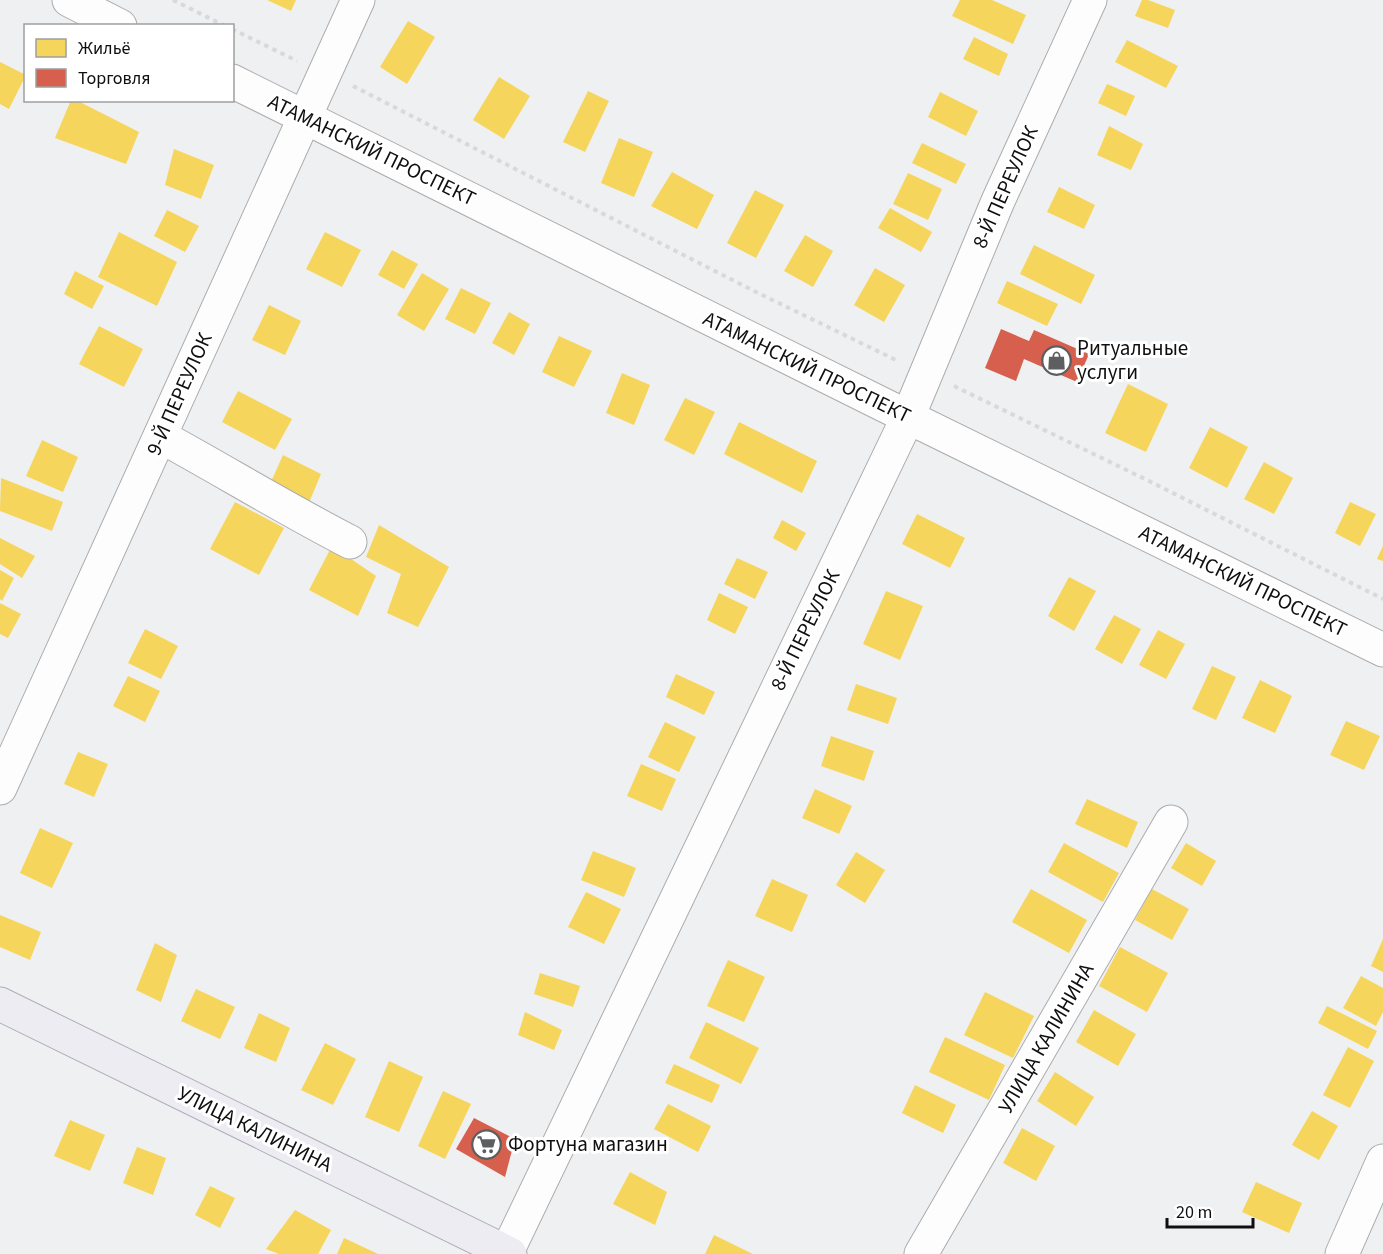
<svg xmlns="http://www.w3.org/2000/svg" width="1383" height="1254" font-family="'Source Sans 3',sans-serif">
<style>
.homes{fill:#f6d55c}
.shops{fill:#d6604d}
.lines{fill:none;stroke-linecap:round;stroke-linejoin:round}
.minor-casing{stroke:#acacad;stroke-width:35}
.major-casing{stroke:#afacb8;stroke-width:35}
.path{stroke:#d9d9da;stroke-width:4;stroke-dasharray:4.5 4.5;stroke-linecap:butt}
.minor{stroke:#fdfdfd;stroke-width:33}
.major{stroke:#edecf3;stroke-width:33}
.labels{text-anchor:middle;stroke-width:6;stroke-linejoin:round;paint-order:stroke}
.street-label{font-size:21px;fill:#0f0f10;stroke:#fff}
.poi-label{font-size:21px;fill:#0f0f10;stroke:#fff;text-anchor:start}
</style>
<rect width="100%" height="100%" fill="#eff0f1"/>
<path class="homes" d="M 267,0 L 296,0 L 291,11 Z
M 960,0 L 992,0 L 1026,15 L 1013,44 L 952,16 Z
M 1142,0 L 1148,0 L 1175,10 L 1168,28 L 1135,16 Z
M 408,21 L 435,37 L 407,84 L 380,67 Z
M 974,37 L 1008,54 L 999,76 L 963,59 Z
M 1127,40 L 1178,66 L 1166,88 L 1115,62 Z
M 0,62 L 26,75 L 9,109 L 0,104 Z
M 499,77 L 530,96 L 504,139 L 473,120 Z
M 1107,84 L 1135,96 L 1126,116 L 1098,103 Z
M 588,91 L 609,101 L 585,152 L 563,142 Z
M 940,92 L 978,111 L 966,136 L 928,117 Z
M 71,100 L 76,100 L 139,132 L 126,164 L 55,138 Z
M 1109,126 L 1143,144 L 1131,170 L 1097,155 Z
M 619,138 L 653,152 L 634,197 L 601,183 Z
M 922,143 L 966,164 L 956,184 L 912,163 Z
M 174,149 L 214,165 L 201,199 L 165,185 Z
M 672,172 L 714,195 L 697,229 L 651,206 Z
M 908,173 L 942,189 L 928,220 L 893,204 Z
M 1059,187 L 1095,205 L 1084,229 L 1047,212 Z
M 755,190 L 784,205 L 756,258 L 727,243 Z
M 890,208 L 932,232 L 921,252 L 878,228 Z
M 167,210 L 199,226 L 185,252 L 154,236 Z
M 119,232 L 177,262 L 157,306 L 98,277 Z
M 325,232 L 361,250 L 342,287 L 306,269 Z
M 805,235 L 833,251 L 813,287 L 784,271 Z
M 1034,245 L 1095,275 L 1081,304 L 1020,274 Z
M 392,250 L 418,264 L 404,289 L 378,275 Z
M 875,268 L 905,285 L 884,322 L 854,305 Z
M 75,271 L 104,286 L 92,309 L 64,294 Z
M 422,273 L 449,289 L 424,331 L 397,315 Z
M 1007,281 L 1058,304 L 1047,326 L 997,303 Z
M 461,288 L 491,303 L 475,334 L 445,319 Z
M 269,305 L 301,321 L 285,355 L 252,340 Z
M 509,312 L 530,324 L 514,355 L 492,343 Z
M 99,326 L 143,349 L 124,387 L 79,364 Z
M 559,336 L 592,351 L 574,387 L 542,372 Z
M 622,373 L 650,385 L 634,425 L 606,413 Z
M 1128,384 L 1168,404 L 1146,452 L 1105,433 Z
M 238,391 L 292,419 L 275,450 L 222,422 Z
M 685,398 L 715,412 L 694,455 L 664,440 Z
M 739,422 L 817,461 L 802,493 L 724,454 Z
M 1210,427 L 1248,447 L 1227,488 L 1189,468 Z
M 42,440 L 78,457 L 63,492 L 26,476 Z
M 283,455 L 321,474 L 308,505 L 270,484 Z
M 1264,462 L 1293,478 L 1274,514 L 1244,499 Z
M 1,478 L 63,502 L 52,531 L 0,511 Z
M 235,502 L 284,528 L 259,575 L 210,549 Z
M 1350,502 L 1376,514 L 1360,546 L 1335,533 Z
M 917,514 L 965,538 L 950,568 L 902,544 Z
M 782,520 L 806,533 L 796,551 L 773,538 Z
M 379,525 L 449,567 L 418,627 L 387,613 L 401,574 L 366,557 Z
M 0,538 L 35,556 L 22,578 L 0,564 Z
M 332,546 L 376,576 L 358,616 L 309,590 Z
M 1383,546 L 1383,561 L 1377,559 Z
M 737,558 L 768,572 L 755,599 L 724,584 Z
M 0,570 L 14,578 L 2,601 L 0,599 Z
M 1069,577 L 1096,591 L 1074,631 L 1048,616 Z
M 886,591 L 923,606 L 900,660 L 863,644 Z
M 719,593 L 748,607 L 735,634 L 707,620 Z
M 0,603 L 21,614 L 8,638 L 0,634 Z
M 1114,615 L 1141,629 L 1122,664 L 1095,649 Z
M 145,629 L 178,646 L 161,679 L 128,663 Z
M 1158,630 L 1185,644 L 1166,679 L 1139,665 Z
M 1212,666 L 1236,677 L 1216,720 L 1192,709 Z
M 676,674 L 715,692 L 704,715 L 666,697 Z
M 128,676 L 160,691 L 145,722 L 113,706 Z
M 1260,680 L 1292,696 L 1275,733 L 1242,718 Z
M 856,684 L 897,698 L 888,724 L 847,710 Z
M 1346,721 L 1380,736 L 1364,770 L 1330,755 Z
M 665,722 L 696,737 L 679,772 L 648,757 Z
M 831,736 L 874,751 L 864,781 L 821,766 Z
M 78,752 L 108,764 L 94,797 L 64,784 Z
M 641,764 L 676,779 L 662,811 L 627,796 Z
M 815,789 L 852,806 L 839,834 L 802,818 Z
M 1087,799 L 1138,822 L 1127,848 L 1075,824 Z
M 40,828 L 73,843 L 52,888 L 20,873 Z
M 1064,843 L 1119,873 L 1103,902 L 1048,872 Z
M 1186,843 L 1216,861 L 1202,886 L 1171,868 Z
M 593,851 L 636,868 L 624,897 L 581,880 Z
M 856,852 L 885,870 L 865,903 L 836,885 Z
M 772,879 L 808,895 L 792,932 L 755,916 Z
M 1031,889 L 1087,920 L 1069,953 L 1012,922 Z
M 1152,889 L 1189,909 L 1172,940 L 1135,920 Z
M 586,892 L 621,909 L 604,944 L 568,927 Z
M 0,915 L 41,932 L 30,960 L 0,947 Z
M 1383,939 L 1383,972 L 1371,966 Z
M 155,943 L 177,955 L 161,1002 L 136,990 Z
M 1120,947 L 1168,973 L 1147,1012 L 1099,986 Z
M 728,960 L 765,977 L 744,1022 L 707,1006 Z
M 540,973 L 580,986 L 573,1007 L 534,994 Z
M 1361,976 L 1383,988 L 1383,1012 L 1376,1026 L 1343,1008 Z
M 196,989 L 235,1007 L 220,1039 L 181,1021 Z
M 985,992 L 1034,1016 L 1013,1058 L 964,1035 Z
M 1327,1006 L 1377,1031 L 1368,1049 L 1318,1023 Z
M 1094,1010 L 1136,1034 L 1118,1066 L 1076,1042 Z
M 525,1012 L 562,1030 L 554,1050 L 518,1035 Z
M 259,1013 L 290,1028 L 276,1062 L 244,1048 Z
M 706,1022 L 759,1048 L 741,1084 L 689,1058 Z
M 945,1037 L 1005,1065 L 989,1100 L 929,1072 Z
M 325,1043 L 356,1059 L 333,1105 L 301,1090 Z
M 1348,1047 L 1374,1061 L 1350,1108 L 1323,1095 Z
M 389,1061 L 423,1077 L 399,1132 L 365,1117 Z
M 674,1064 L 720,1085 L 712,1103 L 665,1083 Z
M 1055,1072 L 1094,1097 L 1076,1126 L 1037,1101 Z
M 915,1085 L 956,1105 L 943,1133 L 902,1113 Z
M 443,1091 L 471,1104 L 445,1159 L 418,1146 Z
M 668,1104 L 711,1126 L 698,1152 L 654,1129 Z
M 1312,1111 L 1338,1126 L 1319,1160 L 1292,1145 Z
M 70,1120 L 105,1135 L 90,1171 L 54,1156 Z
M 1022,1128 L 1055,1146 L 1036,1181 L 1003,1163 Z
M 137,1147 L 166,1158 L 153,1195 L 123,1183 Z
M 630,1172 L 667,1192 L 655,1225 L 613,1204 Z
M 1256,1182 L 1302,1203 L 1289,1233 L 1242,1212 Z
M 210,1186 L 235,1198 L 220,1228 L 195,1215 Z
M 295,1210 L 331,1230 L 318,1254 L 279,1254 L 266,1249 Z
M 714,1235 L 753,1254 L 705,1254 Z
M 344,1238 L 378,1254 L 337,1254 Z"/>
<path class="shops" d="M 1001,329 L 1029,341 L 1034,330 L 1089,354 L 1077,382 L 1024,359 L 1016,381 L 985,368 Z
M 474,1118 L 515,1139 L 505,1177 L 456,1149 Z"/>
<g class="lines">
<defs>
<path id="minor" d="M 69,0 L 120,26
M 232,81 L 908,417 L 1383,650
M 160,436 C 224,471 286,509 350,542
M 0,788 L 358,0
M 506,1254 L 908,417 L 998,201 L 1090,0
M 921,1254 L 1171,822
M 1342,1254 L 1383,1161"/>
<path id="major" d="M 0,1004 L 510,1254"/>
</defs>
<use href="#minor" class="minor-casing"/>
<use href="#major" class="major-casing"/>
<path class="path" d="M 173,0 L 225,26
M 232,29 L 297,61
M 353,86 L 754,291 L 898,361
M 954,386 L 1149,481 L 1383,599"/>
<use href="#minor" class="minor"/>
<use href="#major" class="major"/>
</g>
<defs>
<symbol id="shop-ring" viewBox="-11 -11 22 22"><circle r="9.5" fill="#fff" stroke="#5d5e5f" stroke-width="1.5"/><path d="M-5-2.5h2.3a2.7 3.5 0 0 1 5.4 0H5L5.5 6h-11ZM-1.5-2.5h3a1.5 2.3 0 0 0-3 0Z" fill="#5d5e5f"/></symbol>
<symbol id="supermarket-ring" viewBox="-11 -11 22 22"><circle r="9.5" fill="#fff" stroke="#5d5e5f" stroke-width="1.5"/><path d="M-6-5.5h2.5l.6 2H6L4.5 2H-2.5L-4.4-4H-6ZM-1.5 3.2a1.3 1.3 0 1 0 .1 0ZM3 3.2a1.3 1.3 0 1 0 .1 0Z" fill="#5d5e5f"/></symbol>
</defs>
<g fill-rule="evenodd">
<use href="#shop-ring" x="1040" y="344" width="33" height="33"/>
<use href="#supermarket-ring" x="470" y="1128" width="33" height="33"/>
</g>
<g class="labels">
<g class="street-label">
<text transform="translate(372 150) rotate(26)" y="7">АТАМАНСКИЙ ПРОСПЕКТ</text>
<text transform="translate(1005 187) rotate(-66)" y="7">8-Й ПЕРЕУЛОК</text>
<text transform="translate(807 367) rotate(26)" y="7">АТАМАНСКИЙ ПРОСПЕКТ</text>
<text transform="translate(179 394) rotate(-66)" y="7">9-Й ПЕРЕУЛОК</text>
<text transform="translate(1243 581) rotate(26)" y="7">АТАМАНСКИЙ ПРОСПЕКТ</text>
<text transform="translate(805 630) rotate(-64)" y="7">8-Й ПЕРЕУЛОК</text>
<text transform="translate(1046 1038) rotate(-60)" y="7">УЛИЦА КАЛИНИНА</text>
<text transform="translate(255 1129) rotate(26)" y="7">УЛИЦА КАЛИНИНА</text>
</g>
<g class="poi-label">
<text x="1077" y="355">Ритуальные<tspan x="1077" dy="24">услуги</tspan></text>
<text x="508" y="1151">Фортуна магазин</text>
</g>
</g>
<rect x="24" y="24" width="210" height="78" fill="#ffffff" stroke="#9f9f9f" stroke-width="1.5"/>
<rect x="36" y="39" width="30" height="18" fill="#f6d55c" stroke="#9f9f9f" stroke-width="1.5"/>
<text x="78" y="54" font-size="18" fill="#0f0f10">Жильё</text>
<rect x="36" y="69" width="30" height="18" fill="#d6604d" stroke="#9f9f9f" stroke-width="1.5"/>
<text x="78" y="84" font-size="18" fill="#0f0f10">Торговля</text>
<path d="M1167 1218v9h86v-9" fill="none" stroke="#0f0f10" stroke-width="3"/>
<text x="1176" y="1218" font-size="18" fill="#0f0f10" stroke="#ffffff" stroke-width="4.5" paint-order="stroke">20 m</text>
</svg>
